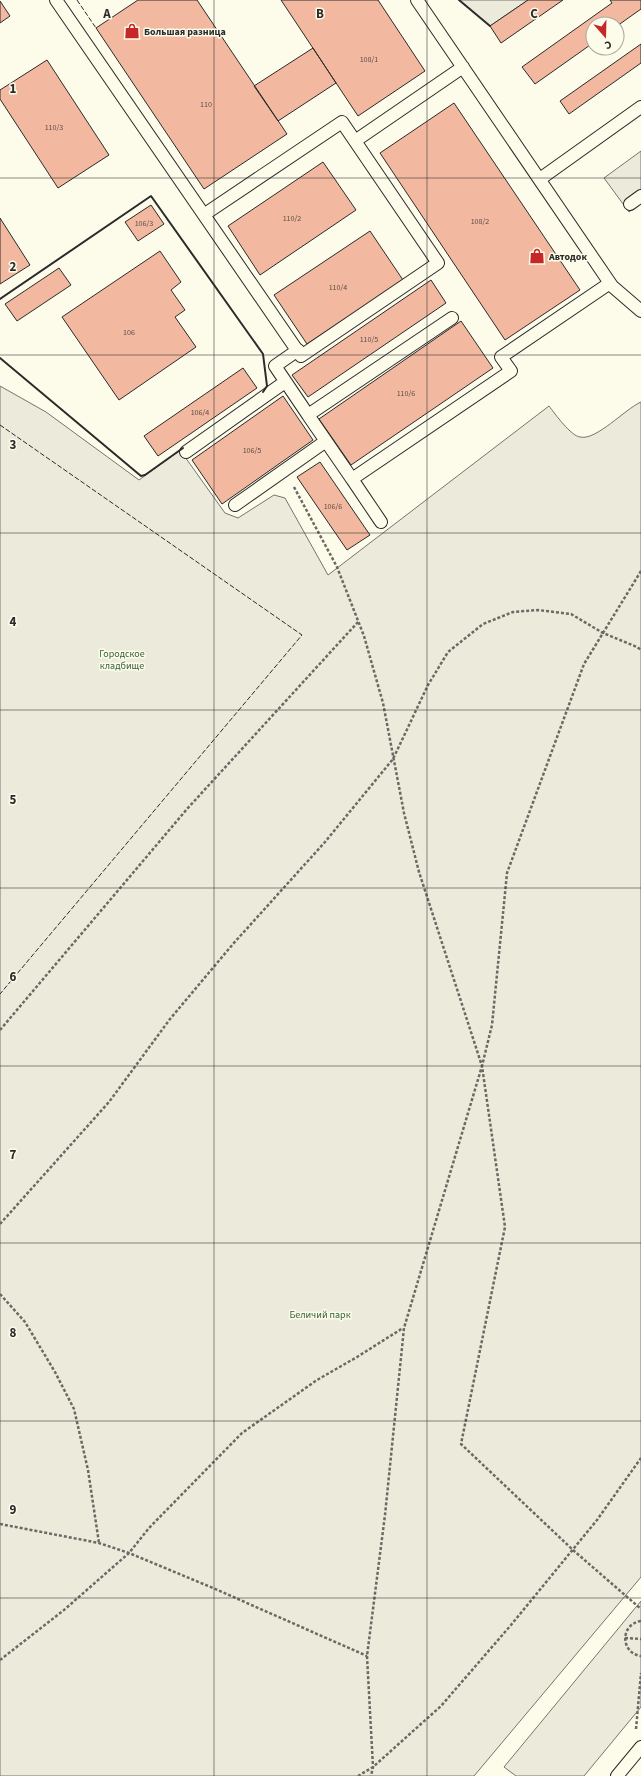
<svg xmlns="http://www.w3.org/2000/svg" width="641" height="1776" font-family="'Source Sans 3',sans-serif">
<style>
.green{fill:#ecebdb;stroke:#74746e}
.parking{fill:#eceadb;stroke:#74746e}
.building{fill:#f2b8a0;stroke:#2b2b2b}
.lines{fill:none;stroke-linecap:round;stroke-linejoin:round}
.lane-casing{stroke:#2b2b2b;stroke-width:14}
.path{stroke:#6a6964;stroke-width:2.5;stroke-dasharray:3 2;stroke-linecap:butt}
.lane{stroke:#fdfbea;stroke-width:12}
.fence{stroke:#2b2b2b;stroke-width:1;stroke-dasharray:5 2;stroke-linecap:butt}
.wall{stroke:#2b2b2b;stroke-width:2}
.grid{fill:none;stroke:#2b2b2b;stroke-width:1;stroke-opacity:0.55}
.labels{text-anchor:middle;stroke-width:3;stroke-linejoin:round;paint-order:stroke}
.number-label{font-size:8px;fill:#5d4e48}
.poi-label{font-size:10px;font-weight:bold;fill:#2b2b2b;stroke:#fdfbea;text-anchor:start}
.park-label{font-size:10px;fill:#34623c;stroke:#fdfbea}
.grid-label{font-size:13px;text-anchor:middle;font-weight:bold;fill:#2b2b2b;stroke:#fdfbea;stroke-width:3;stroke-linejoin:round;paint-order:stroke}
</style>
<rect width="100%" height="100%" fill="#fdfbea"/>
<path class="green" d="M 459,0 L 528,0 L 490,26 Z
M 0,386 L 46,412 L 139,480 L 180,450 L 225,513 L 238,518 L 274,495 L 285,498 L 328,575 L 549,406 C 555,414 571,436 580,437 C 596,441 625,409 641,402 L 641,1577 L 474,1776 L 0,1776 Z
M 641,1601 L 641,1707 L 584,1776 L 516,1776 L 504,1767 Z"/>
<path class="parking" d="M 641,151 L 641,203 L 629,212 L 604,178 Z"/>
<path class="building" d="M 138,0 L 197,0 L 287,134 L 204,189 L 96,28 Z
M 281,0 L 378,0 L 425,71 L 358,116 Z
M 528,0 L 563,0 L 501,43 L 490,26 Z
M 610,0 L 641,0 L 641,9 L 617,26 L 617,24 L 593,24 L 593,43 L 535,84 L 522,67 L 612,3 Z
M 0,1 L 10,16 L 0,23 Z
M 641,44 L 641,63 L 569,114 L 560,101 Z
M 313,48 L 336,83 L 278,121 L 254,86 Z
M 47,60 L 109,155 L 58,188 L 0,99 L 0,90 Z
M 454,103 L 580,290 L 505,340 L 380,153 Z
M 323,162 L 356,210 L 260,275 L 228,226 Z
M 151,205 L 164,224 L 138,241 L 125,222 Z
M 0,218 L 30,265 L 0,284 Z
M 370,231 L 403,280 L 307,344 L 274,295 Z
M 160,251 L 181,282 L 171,290 L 185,310 L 175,317 L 196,347 L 119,400 L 62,317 Z
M 59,268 L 71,285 L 17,321 L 5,304 Z
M 431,280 L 446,303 L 308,397 L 292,375 Z
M 461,321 L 493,368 L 351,465 L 319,419 Z
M 243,368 L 257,388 L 158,456 L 144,436 Z
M 283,396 L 313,440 L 222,504 L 192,460 Z
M 320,462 L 370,535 L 347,550 L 297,477 Z"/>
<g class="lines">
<defs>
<path id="lane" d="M 56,0 L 301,356 L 438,263 L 342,122 L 205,214
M 417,0 L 612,286 L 641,311
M 355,141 L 463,67
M 540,179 L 641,107
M 630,204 L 641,196
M 452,318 L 308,415 L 352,479 L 511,371 L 501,357 L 610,283
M 298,350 L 275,366 L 308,415
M 186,452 L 285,382
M 352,479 L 381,522
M 235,505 L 326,441
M 617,1776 L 641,1747"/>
</defs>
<use href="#lane" class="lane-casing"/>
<path class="path" d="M 294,487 L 337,567 L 364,636 L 383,703 L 404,813 L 419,872 L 482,1066 L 404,1328 L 385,1515 L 367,1656 L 373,1767 L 371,1776
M 641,571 L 584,664 L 507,873 L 492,1025 L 482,1066 L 505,1227 L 461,1444 L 573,1550 L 641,1609
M 0,1030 L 187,809 L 358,622
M 0,1224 L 109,1102 L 170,1019 L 233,944 L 325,842 L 393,759 L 428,685 L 448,652 L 483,624 L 513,612 L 538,610 L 571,614 L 603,633 L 637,647 L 641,650
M 0,1294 L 25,1322 L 55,1372 L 74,1409 L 88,1470 L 99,1543
M 0,1524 L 99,1543 L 129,1553 L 213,1588 L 367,1656
M 641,1621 C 620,1624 620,1653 641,1656
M 625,1638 L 641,1639
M 0,1660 L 64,1610 L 129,1553 L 149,1528 L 242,1433 L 317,1380 L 357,1357 L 403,1328
M 636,1729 L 641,1673
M 358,1776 L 373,1767 L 441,1706 L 511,1625 L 597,1520 L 641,1458"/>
<use href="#lane" class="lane"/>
<path class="fence" d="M 77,0 L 96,28
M 0,425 L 302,635 L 0,994"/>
<path class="wall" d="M 459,0 L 490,26
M 0,299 L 151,196 L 263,354 L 267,386 L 263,392
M 0,358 L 141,476 L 145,475 L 183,448"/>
</g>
<path class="grid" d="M 214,0 L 214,1776M 427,0 L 427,1776M 0,178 L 641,178M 0,355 L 641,355M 0,533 L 641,533M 0,710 L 641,710M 0,888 L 641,888M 0,1066 L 641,1066M 0,1243 L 641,1243M 0,1421 L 641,1421M 0,1598 L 641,1598"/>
<defs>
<symbol id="shop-bare" viewBox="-9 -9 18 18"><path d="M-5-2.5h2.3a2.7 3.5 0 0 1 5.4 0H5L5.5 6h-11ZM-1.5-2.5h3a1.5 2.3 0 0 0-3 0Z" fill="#c62828" stroke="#fdfbea" stroke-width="2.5" paint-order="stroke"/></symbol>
</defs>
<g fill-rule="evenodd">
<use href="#shop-bare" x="121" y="20" width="22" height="22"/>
<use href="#shop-bare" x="526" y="245" width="22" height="22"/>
</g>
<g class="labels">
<g class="number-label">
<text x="369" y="62">108/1</text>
<text x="206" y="107">110</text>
<text x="54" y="130">110/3</text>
<text x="292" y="221">110/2</text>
<text x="480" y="224">108/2</text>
<text x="144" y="226">106/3</text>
<text x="338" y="290">110/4</text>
<text x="129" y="335">106</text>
<text x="369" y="342">110/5</text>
<text x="406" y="396">110/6</text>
<text x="200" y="415">106/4</text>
<text x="252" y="453">106/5</text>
<text x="333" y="509">106/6</text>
</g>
<g class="poi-label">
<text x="144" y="35">Большая разница</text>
<text x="549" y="260">Автодок</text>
</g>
<g class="park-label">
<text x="122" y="657">Городское<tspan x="122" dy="12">кладбище</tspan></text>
<text x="320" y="1318">Беличий парк</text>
</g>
</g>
<g class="grid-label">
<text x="107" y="18">A</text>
<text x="320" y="18">B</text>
<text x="534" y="18">C</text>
<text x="13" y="93">1</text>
<text x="13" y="271">2</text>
<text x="13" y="449">3</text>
<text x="13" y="626">4</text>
<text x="13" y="804">5</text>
<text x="13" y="981">6</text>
<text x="13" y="1159">7</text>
<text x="13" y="1337">8</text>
<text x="13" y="1514">9</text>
</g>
<g transform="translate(605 36) rotate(160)"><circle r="19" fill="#fdfbea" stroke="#a9a89e"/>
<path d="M0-3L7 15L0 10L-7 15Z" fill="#c62828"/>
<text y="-6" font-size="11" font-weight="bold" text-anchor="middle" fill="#2b2b2b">С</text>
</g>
</svg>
